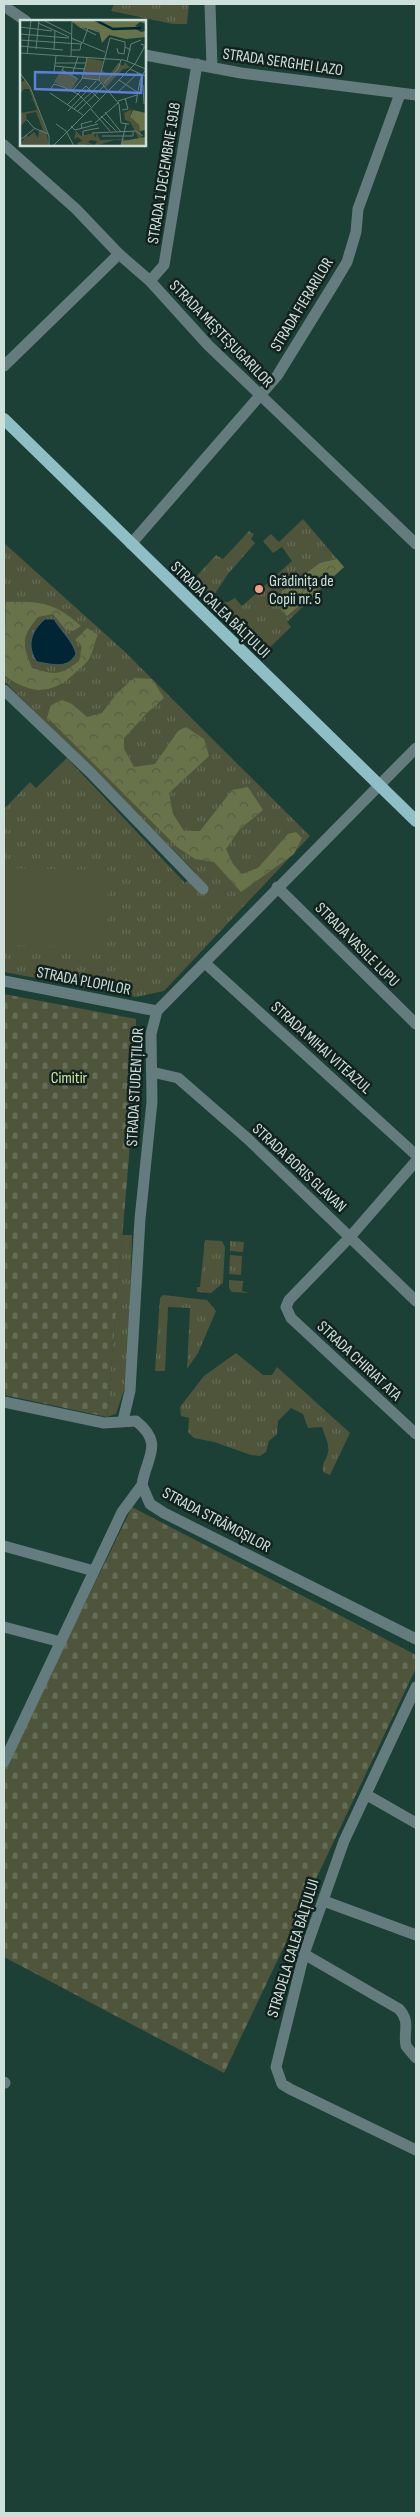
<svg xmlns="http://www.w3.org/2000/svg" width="420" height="2517" font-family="'Sofia Sans Condensed',sans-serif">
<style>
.grass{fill:url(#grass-tufts)}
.forest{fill:url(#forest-crowns)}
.cemetery{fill:url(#cemetery-stones)}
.pitch{fill:#4e553b}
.water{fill:#002636;stroke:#3e5e67}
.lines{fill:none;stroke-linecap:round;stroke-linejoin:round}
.minor{stroke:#647c7e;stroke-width:11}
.major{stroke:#8dbfc4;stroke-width:12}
.poi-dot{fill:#f49e86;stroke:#13221e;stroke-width:2}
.labels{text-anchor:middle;stroke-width:5;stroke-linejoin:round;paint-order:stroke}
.street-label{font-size:16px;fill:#cde0da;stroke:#13221e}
.poi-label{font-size:16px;fill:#cde0da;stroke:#13221e;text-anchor:start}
.park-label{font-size:16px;fill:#d4e6a0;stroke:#13221e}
.inset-river{fill:none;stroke:#002636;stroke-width:2.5}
.inset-road{fill:none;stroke:#637f78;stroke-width:1}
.view{fill:#5b81d9;fill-opacity:0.15;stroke:#5b81d9;stroke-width:2.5}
.inset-edge{fill:none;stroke:#cde0da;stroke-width:2.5}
</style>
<defs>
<pattern id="grass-tufts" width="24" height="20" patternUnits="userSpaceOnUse" patternTransform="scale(1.25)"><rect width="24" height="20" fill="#4e553b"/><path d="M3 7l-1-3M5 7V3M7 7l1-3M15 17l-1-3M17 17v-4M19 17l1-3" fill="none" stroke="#666d57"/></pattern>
<pattern id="forest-crowns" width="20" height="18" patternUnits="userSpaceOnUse" patternTransform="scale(1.25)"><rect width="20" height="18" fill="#687349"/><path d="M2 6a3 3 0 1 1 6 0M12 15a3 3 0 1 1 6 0" fill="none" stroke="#555d45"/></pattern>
<pattern id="cemetery-stones" width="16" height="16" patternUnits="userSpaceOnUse" patternTransform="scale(1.25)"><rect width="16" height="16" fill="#4e553b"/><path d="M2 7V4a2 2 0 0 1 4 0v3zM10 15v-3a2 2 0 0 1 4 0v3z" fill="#666d57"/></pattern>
</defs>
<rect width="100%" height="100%" fill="#1c3f36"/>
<path class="grass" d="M 114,4 L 189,4 L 187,24 L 173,24 L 111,11 Z
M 303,519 L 344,567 L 287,622 L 291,627 L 264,653 L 215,606 L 218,603 L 228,602 L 235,598 L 242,606 L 292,561 L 282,547 L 273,553 L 263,541 L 271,534 L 279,542 Z
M 249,531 L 254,534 L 251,539 L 255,543 L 228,574 L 210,601 L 191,582 L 216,555 L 223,559 Z
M 4,543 L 123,650 L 310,836 L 164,991 L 136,997 L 4,972 L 4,809 L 30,782 L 36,788 L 67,758 L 185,883 L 196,873 L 4,681 Z
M 122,1235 L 132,1235 L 128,1378 L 116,1414 L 107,1417 Z
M 205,1240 L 222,1241 L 225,1247 L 223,1283 L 211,1293 L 197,1292 L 197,1287 L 200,1287 Z
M 230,1241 L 244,1242 L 243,1252 L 230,1251 Z
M 230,1255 L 242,1256 L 241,1275 L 229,1274 Z
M 229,1280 L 243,1281 L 242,1291 L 250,1293 L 232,1292 L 229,1288 Z
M 163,1295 L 207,1300 L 216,1311 L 198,1353 L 187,1369 L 190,1308 L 168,1307 L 165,1371 L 155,1371 L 160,1298 Z
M 236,1353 L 263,1375 L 272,1375 L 277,1367 L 350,1433 L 330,1475 L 323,1472 C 322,1464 324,1463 327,1456 C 331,1446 325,1437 322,1427 L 308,1428 L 303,1414 L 291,1408 L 278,1421 L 277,1434 L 269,1441 L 266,1452 L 260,1456 L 251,1455 L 214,1442 L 194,1438 L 188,1432 L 189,1418 L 181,1416 L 180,1407 L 204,1376 Z"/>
<path class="forest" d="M 337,559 L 344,567 L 287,616 L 281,610 L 279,602 L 282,591 L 320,563 Z
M 6,602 C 40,601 54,602 81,626 L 73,631 L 65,629 L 53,614 L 38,617 C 21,638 22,643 32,668 C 55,675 59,676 79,661 L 82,645 L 75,640 L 87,628 L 98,635 C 94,642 94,650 90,657 C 88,662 81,667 77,671 C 52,696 31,695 4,675 Z
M 134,678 L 152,679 L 164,698 L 148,712 L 124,738 L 124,749 L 134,767 L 155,764 L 178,731 L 186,727 L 204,739 L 209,756 L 169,793 L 173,814 L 184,831 L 200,831 L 232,790 L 248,787 L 263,810 L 239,830 L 226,849 L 233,864 L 242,874 L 258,868 L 288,834 L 296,832 L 302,838 L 294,854 L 241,892 L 214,862 L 195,859 L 177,847 L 47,717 L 51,705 L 62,700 L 72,704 L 87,717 L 102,713 L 117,693 Z"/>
<path class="cemetery" d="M 4,994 L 136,1019 L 137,1062 L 107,1417 L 4,1395 Z
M 132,1507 L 416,1655 L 416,1668 L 224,2073 L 4,1957 L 4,1770 Z"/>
<path class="pitch" d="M 4,868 L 109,870 L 107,947 L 4,945 Z"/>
<path class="water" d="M 45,619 L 54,619 C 61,631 73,641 76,654 C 67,670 53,664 37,662 C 26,646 31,631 45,619 Z"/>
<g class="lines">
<path class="minor" d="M 210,4 L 212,67
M 4,6 L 26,21
M 145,55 L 241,73 L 416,95
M 4,145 L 76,209 L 119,254 L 150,281 L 208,345 L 416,544
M 150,281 L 164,265 L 197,64
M 4,366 L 119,254
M 131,544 L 277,376 L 335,282 L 347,262 L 356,232 L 358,209 L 400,94
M 4,690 L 90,772 L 203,889
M 277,887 L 416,1024
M 205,963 L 416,1155
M 4,981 L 157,1011
M 152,1072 L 178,1078 L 248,1139 L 416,1301
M 416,1161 L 350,1237 L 289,1300 L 286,1307 L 291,1318 L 416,1434
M 4,1402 L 104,1423 L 136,1421 C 165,1444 146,1457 142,1485 L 150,1504 L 164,1513 L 416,1639
M 123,1420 L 130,1391 L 140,1219 L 152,1102 L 151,1034 L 157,1011 L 416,748
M 4,1546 L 94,1571
M 4,1627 L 61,1642
M 416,1687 L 344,1841 L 304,1954 L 276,2067 L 282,2084 L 290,2089 L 416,2150
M 4,1762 L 122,1512 L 142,1485
M 367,1795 L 416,1823
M 324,1901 L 416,1935
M 304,1954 L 399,2009 C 411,2022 403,2031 406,2046 L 416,2058
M 4,2082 L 5,2083"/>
<path class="major" d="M 4,419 L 416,821"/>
</g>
<circle class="poi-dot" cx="259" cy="589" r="5"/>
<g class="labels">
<g class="street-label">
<text transform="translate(283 61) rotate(8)" y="6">STRADA SERGHEI LAZO</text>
<text transform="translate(163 173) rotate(-81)" y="6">STRADA 1 DECEMBRIE 1918</text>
<text transform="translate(301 304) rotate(-59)" y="6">STRADA FIERARILOR</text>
<text transform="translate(222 333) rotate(46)" y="6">STRADA MEȘTEȘUGARILOR</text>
<text transform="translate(221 609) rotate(44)" y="6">STRADA CALEA BĂLȚULUI</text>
<text transform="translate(358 944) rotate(45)" y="6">STRADA VASILE LUPU</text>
<text transform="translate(84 980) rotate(11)" y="6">STRADA PLOPILOR</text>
<text transform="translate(322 1047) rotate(42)" y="6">STRADA MIHAI VITEAZUL</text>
<text transform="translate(134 1087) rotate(-87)" y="6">STRADA STUDENȚILOR</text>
<text transform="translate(300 1167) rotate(43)" y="6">STRADA BORIS GLAVAN</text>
<text transform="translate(360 1360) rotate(43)" y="6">STRADA CHIRIAT ATA</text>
<text transform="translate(217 1519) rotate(28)" y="6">STRADA STRĂMOȘILOR</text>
<text transform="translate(292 1948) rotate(-73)" y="6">STRADELA CALEA BĂLȚULUI</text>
</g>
<g class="poi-label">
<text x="269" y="586">Grădinița de<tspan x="269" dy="18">Copii nr. 5</tspan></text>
</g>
<g class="park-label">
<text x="69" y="1083">Cimitir</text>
</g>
</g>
<g transform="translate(20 20)">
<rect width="126" height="126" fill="#1c3f36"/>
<path d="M 105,42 L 110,48 L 103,49 L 86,67 L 80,60 L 82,50 L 89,56 L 98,43 L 103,46 ZM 2,57 L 3,57 L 8,63 L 26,110 L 29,126 L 0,126 L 6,114 L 8,117 L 14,112 L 18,118 L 19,110 L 23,110 L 16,92 L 6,94 L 7,100 L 0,106 L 0,93 L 17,90 L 13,80 L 9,81 L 13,79 L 9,69 L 4,69 L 0,74 L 0,63 L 5,60 ZM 112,89 L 110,97 L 119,105 L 122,119 L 119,119 L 110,102 L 105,100 L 104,93 ZM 56,111 L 61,116 L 74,113 L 75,118 L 77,113 L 80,120 L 104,119 L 107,121 L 95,120 L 75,126 L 77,121 L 71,120 L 68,122 L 74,126 L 69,124 L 59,126 L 57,123 L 62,121 L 58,117 L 54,119 Z" fill="#4e553b"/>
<path d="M 50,0 L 125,0 L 126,4 L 120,2 L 115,6 L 119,7 L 116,9 L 121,12 L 126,11 L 126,17 L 106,19 L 89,15 L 82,23 L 79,11 L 59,7 ZM 113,90 L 126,93 L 126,110 L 120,111 L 119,105 L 110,97 ZM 126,117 L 126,126 L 101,126 L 102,121 Z" fill="#687349"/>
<path d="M 67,38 L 83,41 L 79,60 L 62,58 ZM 41,50 L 58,59 L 51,71 L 34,62 Z" fill="#4e553b"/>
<path class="inset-river" d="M 75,0 L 93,9 L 121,8"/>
<path class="inset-road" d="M 23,0 L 51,14M 18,3 L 49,17M 0,7 L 32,11M 60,7 L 76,15M 0,14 L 49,18M 51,18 L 85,32M 0,20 L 61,24 L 63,22M 63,22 L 68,8 L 79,12M 0,26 L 43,30M 97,28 L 98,33 L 104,34 L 105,27M 16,29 L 19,0M 34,30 L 35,11M 51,30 L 60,30 L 61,24M 0,33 L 104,40 L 126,49M 7,34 L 11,0M 51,36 L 52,2M 107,41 L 111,24 L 121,20M 35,43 L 65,43M 115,44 L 124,28 L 124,25 L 121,24M 35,46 L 64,49M 44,47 L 42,50 L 58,59M 110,49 L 127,57M 34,52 L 36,36M 0,53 L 10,67 L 29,116 L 29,126M 52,55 L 58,37M 62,58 L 79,60 L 99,84 L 101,103 L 109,104M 79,60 L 90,18 L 105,22 L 105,27 L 111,30M 99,60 L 117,72M 84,63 L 98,49 L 101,40M 119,64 L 123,65 L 124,84M 30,70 L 34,64 L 43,67 L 58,74 L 71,87M 52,71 L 62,59 L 67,38M 98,72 L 118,53M 30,73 L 63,95M 98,81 L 117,75M 116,83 L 120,60 L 126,49M 47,85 L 66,66 L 79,79M 70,88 L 90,111M 54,89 L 81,63M 102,90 L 108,89 L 105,78M 48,91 L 76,61M 58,91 L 84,66M 85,92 L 101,112M 81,96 L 96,111M 7,100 L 14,108 L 28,114M 75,103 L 99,82M 36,104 L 46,111 L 54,126M 51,106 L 55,110 L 78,104M 62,108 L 61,104 L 72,101M 72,113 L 116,111 L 123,116M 63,116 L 63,111 L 79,108M 82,116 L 113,116 L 113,111M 0,120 L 14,109M 33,126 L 115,44M 101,126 L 106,104"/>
<path class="view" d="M 15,52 L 122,55 L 121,73 L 15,69 Z"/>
<rect width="126" height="126" class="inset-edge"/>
</g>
<rect width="420" height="2517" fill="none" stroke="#cde0da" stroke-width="10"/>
</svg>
